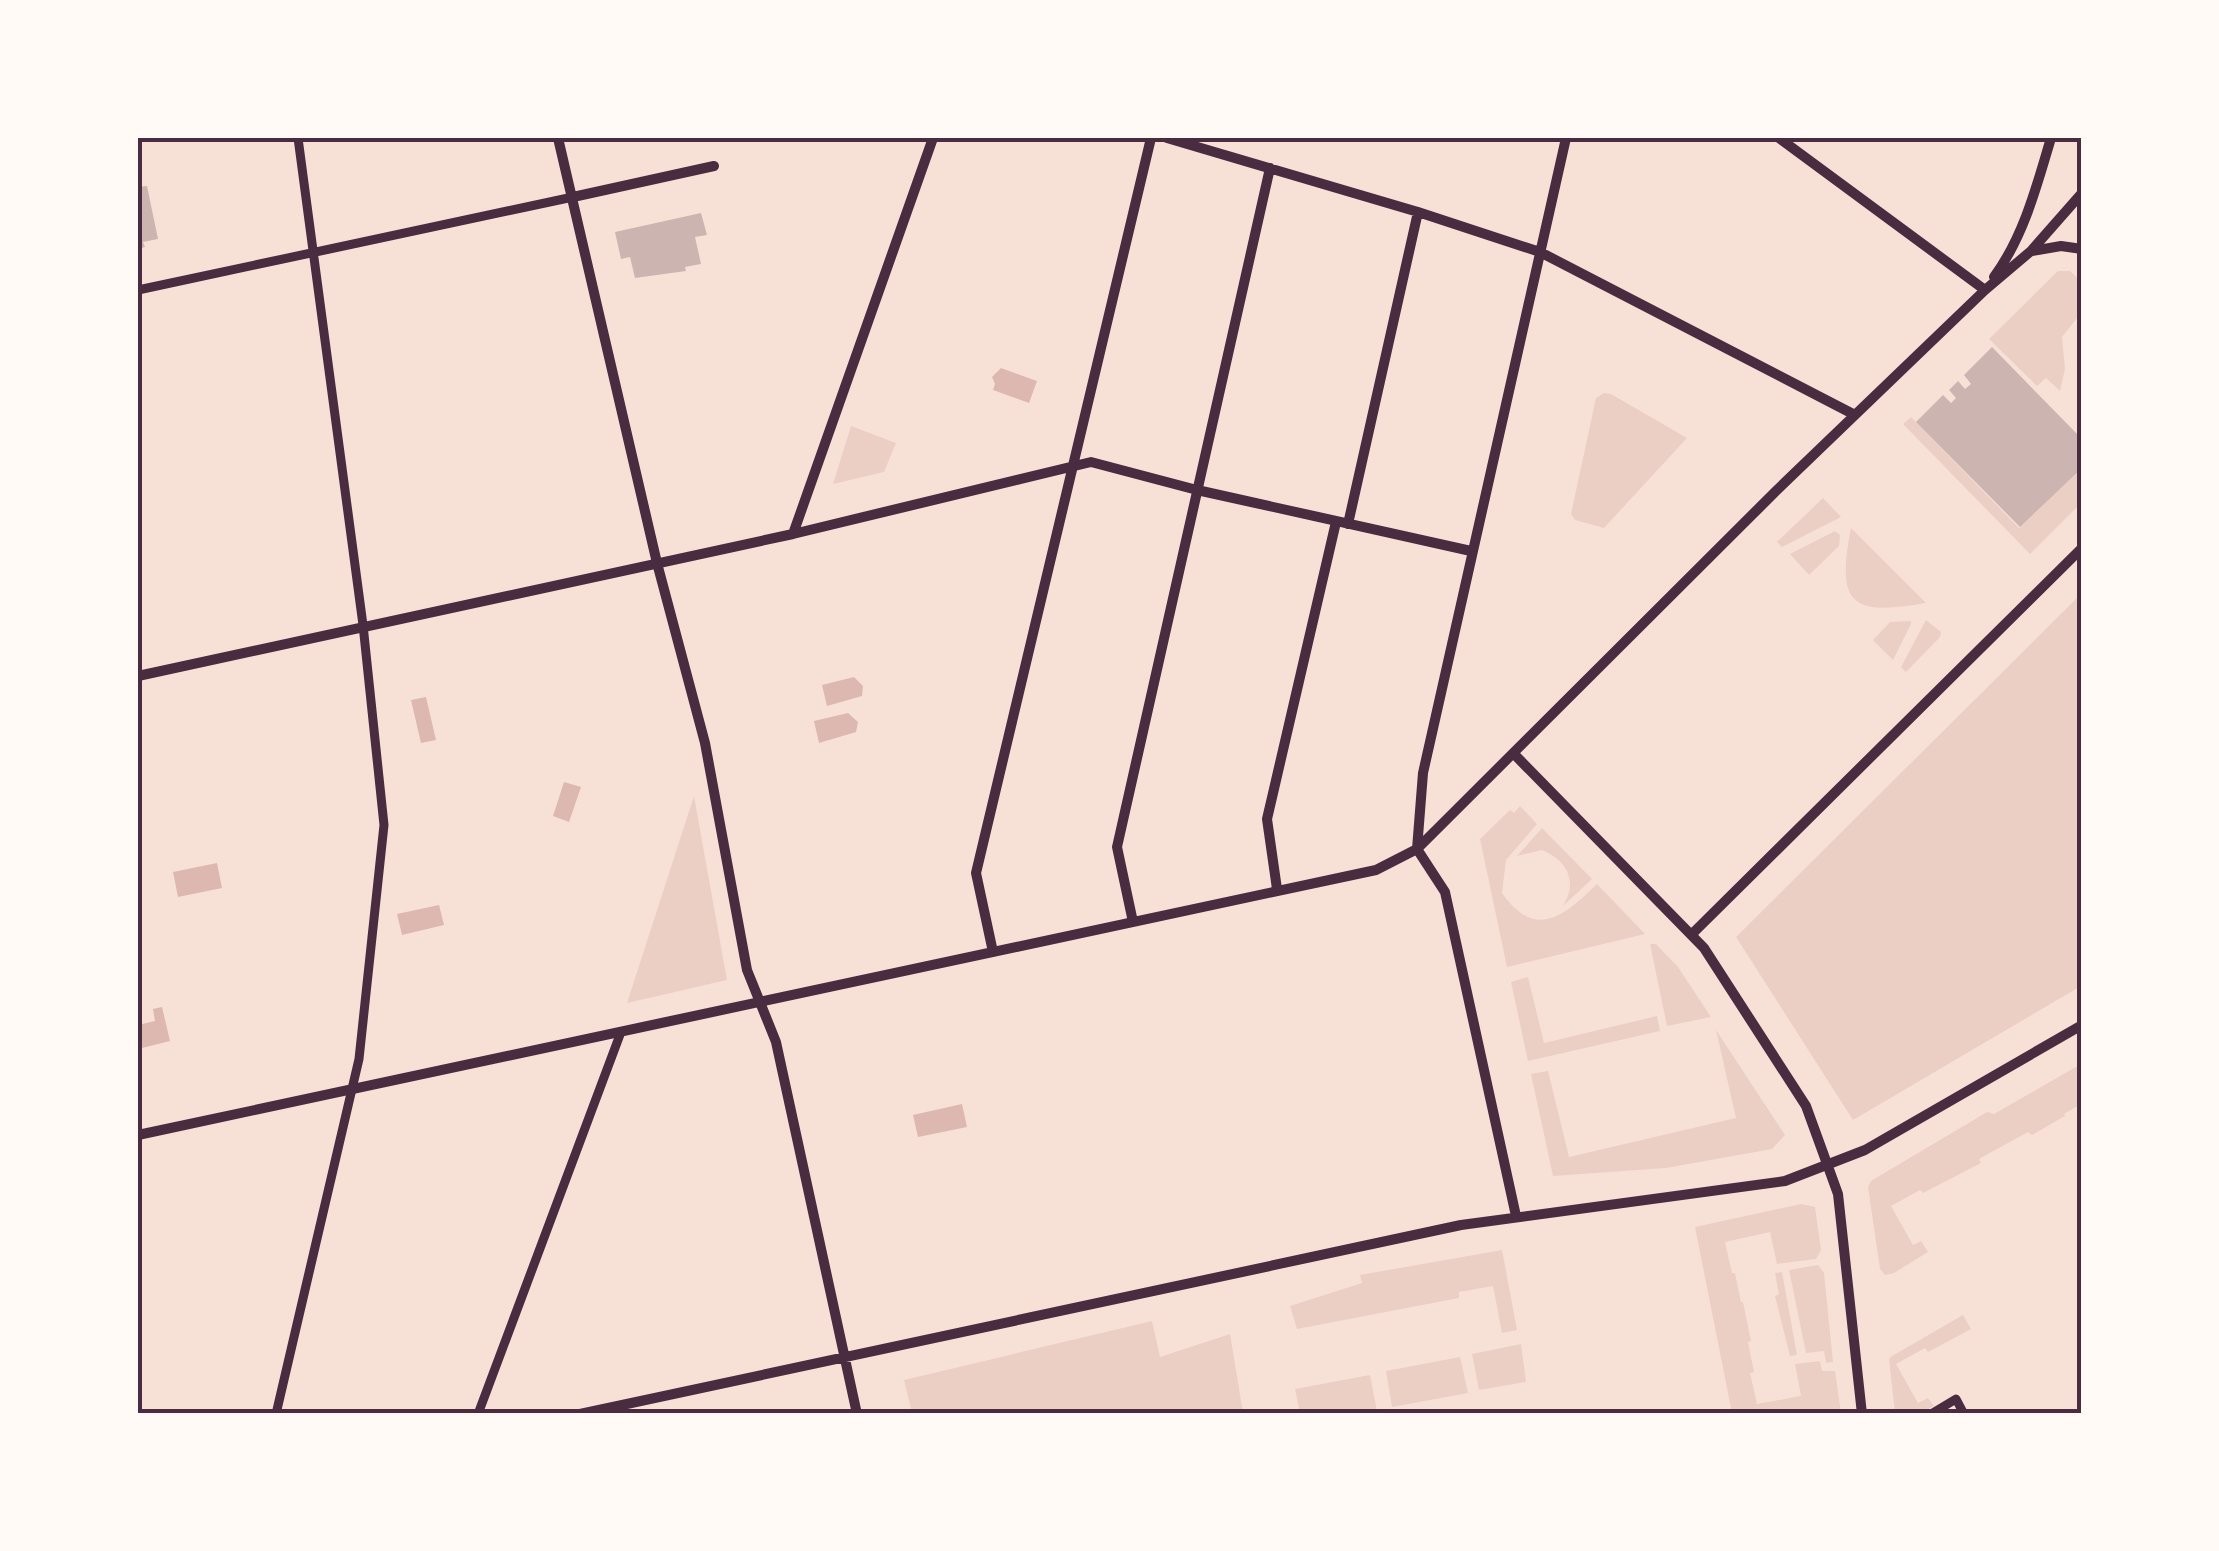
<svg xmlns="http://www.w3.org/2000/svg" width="2219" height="1551" font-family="Lora,serif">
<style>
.green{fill:#ebcfc5}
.water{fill:#dcb8b0}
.building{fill:#ccb4b1}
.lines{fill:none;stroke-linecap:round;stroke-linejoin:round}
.pedestrian{stroke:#4a2c40;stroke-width:9}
.minor{stroke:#4a2c40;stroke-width:10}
.neatline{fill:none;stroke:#4a2c40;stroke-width:4}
</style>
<rect width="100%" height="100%" fill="#f7e1d7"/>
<path class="green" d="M 2058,271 L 2070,271 L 2082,282 L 2081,313 L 2062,337 L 2065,369 L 2060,391 L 2046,378 L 2037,386 L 1989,339 Z
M 1604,393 L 1611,394 L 1687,438 L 1604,528 L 1575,520 L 1571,514 L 1596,398 Z
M 1911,417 L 2019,528 L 2081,469 L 2081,503 L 2030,554 L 1903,424 Z
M 851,426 L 896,443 L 884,472 L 833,484 Z
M 1823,498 L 1841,517 L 1782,547 L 1777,542 Z
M 1851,528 L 1926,603 C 1851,616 1836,605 1851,528 Z
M 1835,531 L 1840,535 L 1839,546 L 1809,575 L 1790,554 Z
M 2081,594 L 2081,986 L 1853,1120 L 1736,937 Z
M 1926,620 L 1941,632 L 1940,637 L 1906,672 L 1901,667 Z
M 1911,621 L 1911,624 L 1893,660 L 1873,640 L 1890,622 Z
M 694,796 L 727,980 L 627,1003 Z
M 1520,806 L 1537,824 L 1506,860 L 1502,893 C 1536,941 1564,916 1597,884 L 1645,934 L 1507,967 L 1480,839 L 1510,810 L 1514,813 Z
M 1542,828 L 1592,879 L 1563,906 C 1578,882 1568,861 1542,850 L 1517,856 Z
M 1650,944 L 1656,944 L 1678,967 L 1711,1017 L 1667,1026 Z
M 1528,977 L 1544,1043 L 1657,1016 L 1660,1031 L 1528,1061 L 1511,982 Z
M 1716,1030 L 1785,1135 L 1772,1149 L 1666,1168 L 1553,1176 L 1531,1074 L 1548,1071 L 1569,1157 L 1736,1118 Z
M 2081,1064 L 2081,1104 L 2064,1114 L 2065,1116 L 2032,1135 L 2028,1132 L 1979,1159 L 1981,1163 L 1923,1193 L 1920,1190 L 1891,1206 L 1913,1245 L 1921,1241 L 1928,1252 L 1894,1273 L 1885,1275 L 1880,1269 L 1868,1187 L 1871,1181 L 1987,1112 L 1994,1114 Z
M 1801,1204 L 1815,1207 L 1821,1250 L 1816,1259 L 1777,1264 L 1770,1232 L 1725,1242 L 1732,1273 L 1735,1273 L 1741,1302 L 1743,1302 L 1751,1341 L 1748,1342 L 1754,1372 L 1750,1373 L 1757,1404 L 1801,1396 L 1795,1364 L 1820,1361 L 1822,1371 L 1835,1371 L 1841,1413 L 1732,1413 L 1695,1227 Z
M 1502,1250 L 1517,1330 L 1502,1333 L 1493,1286 L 1459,1292 L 1459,1298 L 1297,1329 L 1290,1306 L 1362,1283 L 1360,1275 Z
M 1818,1265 L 1824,1273 L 1833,1362 L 1826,1363 L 1824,1351 L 1806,1353 L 1789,1270 Z
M 1782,1272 L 1797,1355 L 1790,1356 L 1775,1296 L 1779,1294 L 1775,1273 Z
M 1963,1315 L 1971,1329 L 1928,1352 L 1925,1348 L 1896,1364 L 1918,1403 L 1928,1398 L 1934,1406 L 1920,1413 L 1895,1413 L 1889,1359 L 1892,1356 Z
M 1152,1321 L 1160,1357 L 1230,1334 L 1243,1413 L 912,1413 L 904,1380 Z
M 1521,1344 L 1526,1382 L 1479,1390 L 1472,1354 Z
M 1460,1357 L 1468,1393 L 1392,1407 L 1386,1371 Z
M 1370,1375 L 1377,1411 L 1300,1413 L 1295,1389 Z"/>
<path class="water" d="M 1001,368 L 1037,381 L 1029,403 L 993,390 L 995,384 L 992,377 Z
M 854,677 L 863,686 L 862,696 L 827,706 L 822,685 Z
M 426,697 L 436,740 L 421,743 L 411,700 Z
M 848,713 L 858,722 L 856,732 L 819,743 L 814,721 Z
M 564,782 L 581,787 L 569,822 L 553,816 Z
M 217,863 L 222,888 L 178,897 L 173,872 Z
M 439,905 L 444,925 L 402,935 L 397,914 Z
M 162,1007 L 170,1041 L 138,1049 L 138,1025 L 155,1021 L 153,1009 Z
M 962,1104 L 967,1127 L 918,1137 L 913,1115 Z"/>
<path class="building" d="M 147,186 L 158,239 L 143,242 L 145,247 L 138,249 L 138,187 Z
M 701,213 L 707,235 L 695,237 L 701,264 L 685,267 L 686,271 L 635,278 L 630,257 L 621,259 L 615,232 Z
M 1992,347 L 2082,439 L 2082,468 L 2020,527 L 1916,422 L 1943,395 L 1951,403 L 1956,398 L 1949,390 L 1958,381 L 1965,389 L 1971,384 L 1964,375 Z"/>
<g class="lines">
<path class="pedestrian" d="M 138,290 L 573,197
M 276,1414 L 359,1059 L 384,825 L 363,625 L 298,138
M 478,1414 L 621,1032
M 1931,1414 L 1956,1399 L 1964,1414"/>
<path class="minor" d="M 558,138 L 657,563 L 705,743 L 747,970 L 776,1042 L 857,1414
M 1167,138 L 1418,212 L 1540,252 L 1855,415
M 1779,138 L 1985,290
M 573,197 L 714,166
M 2032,251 L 2061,246 L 2082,249
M 1994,277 C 2024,236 2037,185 2051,138
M 1348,524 L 1418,212
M 793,534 L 933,138
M 138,676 L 793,534 L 1091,462 L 1197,490 L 1471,551
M 1514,754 L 1704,948 L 1806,1106 L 1838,1194 L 1862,1414
M 1277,889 L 1267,819 L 1336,522
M 1133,922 L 1117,847 L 1270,168
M 1692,934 L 2082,548
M 993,952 L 976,873 L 1151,138
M 138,1135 L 1376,870 L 1417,849 L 1777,490 L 1985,290 L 2031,251 L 2082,193
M 1516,1216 L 1445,892 L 1417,849 L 1423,773 L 1566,138
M 580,1414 L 1461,1225 L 1785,1181 L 1865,1150 L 2082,1025"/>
</g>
<rect width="2219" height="1551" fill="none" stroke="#fffaf5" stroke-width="280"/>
<rect x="140" y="140" width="1939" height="1271" class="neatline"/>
</svg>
